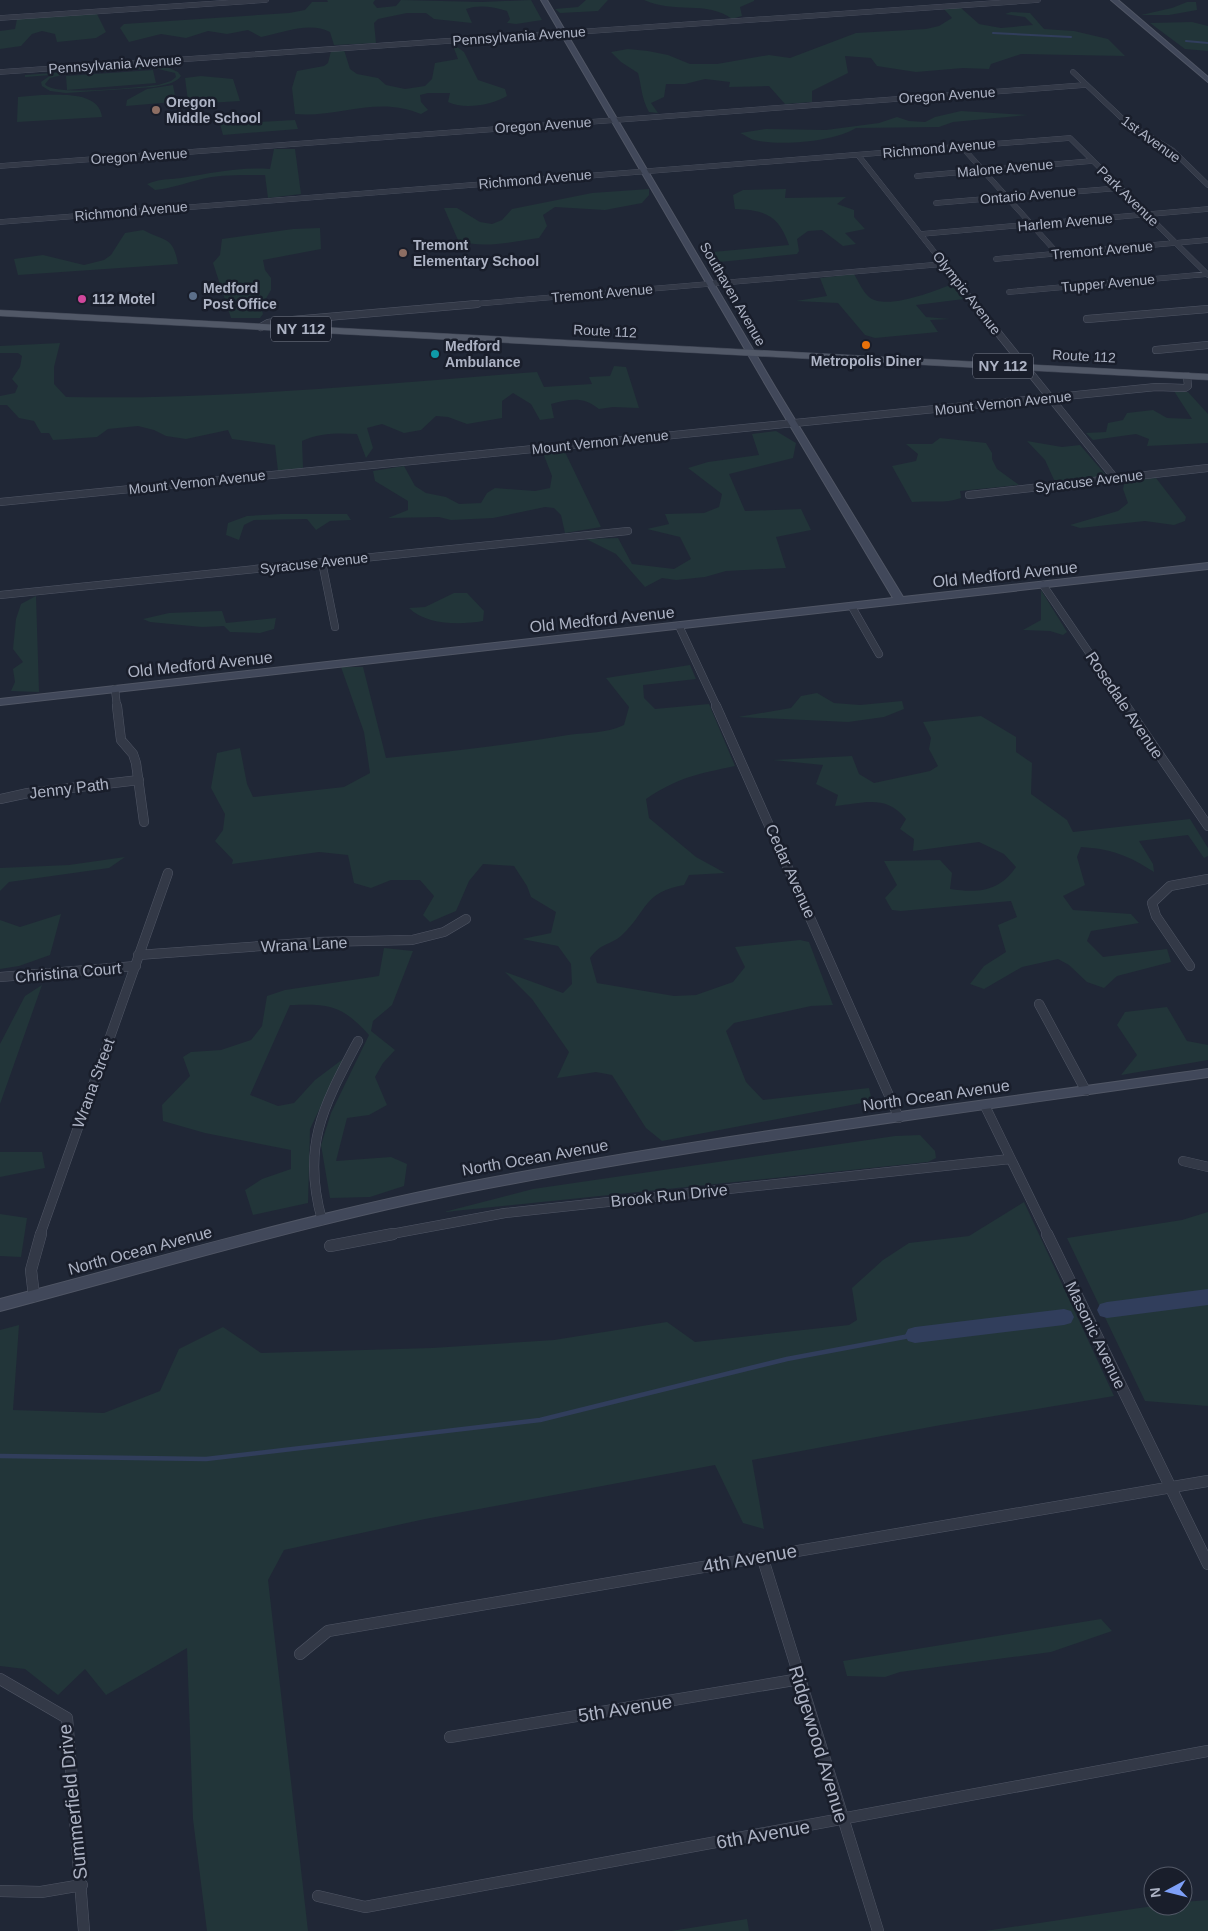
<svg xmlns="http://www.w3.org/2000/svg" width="1208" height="1931" font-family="Helvetica,sans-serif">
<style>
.green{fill:#223539;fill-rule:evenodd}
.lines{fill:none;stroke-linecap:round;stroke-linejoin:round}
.stream-far1{stroke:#313e5c;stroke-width:2}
.stream{stroke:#313e5c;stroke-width:4.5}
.river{fill:#313e5c;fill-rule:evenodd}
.street-far3-casing{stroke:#505665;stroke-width:5.5}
.street-far2-casing{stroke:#505665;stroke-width:8}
.street-far1-casing{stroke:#505665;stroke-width:10}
.street-casing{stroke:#505665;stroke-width:12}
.secondary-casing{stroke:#505665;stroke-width:2}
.primary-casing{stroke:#3c4251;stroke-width:1}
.street-far3{stroke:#333947;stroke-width:5}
.street-far2{stroke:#333947;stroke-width:7}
.street-far1{stroke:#333947;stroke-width:9}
.street{stroke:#333947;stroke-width:11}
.secondary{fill:#41485a;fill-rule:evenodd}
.primary{fill:#515867;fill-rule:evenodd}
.education-dot{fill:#8d6e63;stroke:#191e2b;stroke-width:2}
.service-dot{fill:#5c6f8a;stroke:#191e2b;stroke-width:2}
.hotel-dot{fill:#d1479c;stroke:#191e2b;stroke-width:2}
.food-dot{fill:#e8710a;stroke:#191e2b;stroke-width:2}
.culture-dot{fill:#0f9aa8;stroke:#191e2b;stroke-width:2}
.labels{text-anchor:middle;stroke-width:5;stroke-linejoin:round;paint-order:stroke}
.far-street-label{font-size:14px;fill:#adb3c4;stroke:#191e2b}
.far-poi-label{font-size:14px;font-weight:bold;fill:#adb3c4;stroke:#191e2b;text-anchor:start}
.shield{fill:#191e2b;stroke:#818696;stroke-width:1}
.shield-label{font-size:15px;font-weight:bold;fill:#adb3c4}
.street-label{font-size:16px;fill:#adb3c4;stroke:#191e2b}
.near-street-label{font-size:19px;fill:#adb3c4;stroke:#191e2b}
</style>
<rect width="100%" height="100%" fill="#202736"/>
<path class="green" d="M 327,0 L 375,0 L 373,3 L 377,8 L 396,6 L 401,0 L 482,2 L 531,0 L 542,20 L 516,24 L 507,23 L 510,19 L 507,11 C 494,7 479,4 466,9 L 472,23 L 434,19 L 426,13 L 407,13 L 378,19 L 374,23 L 376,43 L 334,45 L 330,32 C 310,21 282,33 261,37 L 248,30 L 227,34 L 208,31 L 186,38 L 161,34 L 129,42 L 120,28 L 124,24 L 289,13 L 305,10 L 312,2 L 328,2 Z
M 586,0 L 608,0 L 598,11 L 560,13 L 555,9 L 578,7 Z
M 644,0 L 754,0 L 754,1 L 740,7 L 742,16 L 732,19 C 707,0 674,14 644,0 Z
M 1187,2 L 1196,2 L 1197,10 L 1169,15 L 1141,15 L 1172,8 Z
M 961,8 L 979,24 L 1001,28 L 1033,25 L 1025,17 L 1005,14 L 1011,12 L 1030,13 L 1044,29 L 1074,31 L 1108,39 L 1125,56 L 1021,54 L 991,64 L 989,69 L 963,68 L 916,72 L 877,66 L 871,58 L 845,56 L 848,73 L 812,91 L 812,102 L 785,104 L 769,86 L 729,87 L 730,82 L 705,79 L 685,84 L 666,84 L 664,97 L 651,103 L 658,113 L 649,112 C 641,97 642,88 638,73 L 621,62 L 611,52 L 628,49 L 648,51 L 668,55 L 690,64 L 717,64 L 769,55 L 790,58 L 856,33 L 926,29 L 939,26 L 952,18 L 944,9 Z
M 97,14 L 106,32 L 96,38 L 57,42 L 55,34 L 42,31 L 32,34 L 21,46 L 0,49 L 0,31 L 15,29 L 17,19 Z
M 1192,22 L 1208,26 L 1208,51 L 1185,49 L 1150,23 Z
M 452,43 L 464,52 L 478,80 L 505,89 L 507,96 C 492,105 464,110 448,102 L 450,93 L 428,93 L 420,95 L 421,102 L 428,110 L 421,114 C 377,95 339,118 295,114 L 292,88 L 297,71 L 324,66 L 328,63 L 331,51 L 344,50 L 350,69 L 357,74 L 378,78 L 386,85 L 405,89 L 425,86 L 432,79 L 435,63 L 458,59 Z
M 179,64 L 179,66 L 167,67 L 178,72 L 181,76 C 175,84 164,85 154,87 L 66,93 L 50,91 L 42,86 L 41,82 L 51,75 L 25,77 L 25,75 ZM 154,68 L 175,73 L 176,77 L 171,81 L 158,85 C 140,87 53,97 45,84 L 50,78 L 62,75 Z
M 153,70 L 156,83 L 67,90 L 66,76 Z
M 201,76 L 233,79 L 240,101 L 192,104 L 188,101 L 185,78 Z
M 173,85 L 176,101 L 173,102 L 126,106 L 127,100 L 147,89 Z
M 41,95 C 60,95 99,91 102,117 L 17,122 L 18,97 Z
M 961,111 L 1028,115 L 953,122 L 939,127 L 856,128 C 833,142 781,146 754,140 C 750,139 745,135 740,133 L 766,129 L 826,130 L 879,123 L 897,117 L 909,121 L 925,122 L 935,117 Z
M 295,120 L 298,129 L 223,135 L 220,124 Z
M 274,149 L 295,149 L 301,194 L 268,198 L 265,175 C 243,175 219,174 198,180 C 182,184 172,188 155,190 L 147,184 C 163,178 167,180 181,178 C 214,173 237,167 270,169 Z
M 649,189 L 649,195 L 642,203 L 605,210 L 555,207 L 543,215 L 547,226 L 539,238 C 515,241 481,250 458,240 L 444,208 L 457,208 L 480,222 L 492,224 L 502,220 L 512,209 L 592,193 Z
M 786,189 L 785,198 L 846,197 L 837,204 L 854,210 L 854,217 L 865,229 L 845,233 L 856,244 L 843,246 L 822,230 L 808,231 L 797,239 L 799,251 L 797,254 L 710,263 L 702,253 L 789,245 C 779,216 766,210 735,209 L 733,195 L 743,190 Z
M 320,228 L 321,249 L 263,260 L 265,270 L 271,278 L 271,290 L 261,307 L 263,314 L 260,318 L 231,318 L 213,263 L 220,255 L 222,239 L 293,229 Z
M 143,230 C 166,242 173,236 178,264 L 18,275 L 14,259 L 43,255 L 84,265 L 104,260 L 111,255 L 125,233 Z
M 854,274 C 858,281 863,292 869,297 C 886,311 934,291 953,284 L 964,299 L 916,305 L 926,317 L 950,319 L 930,320 L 938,332 L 875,338 L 865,335 L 838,303 L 796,301 L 827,296 L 820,278 Z
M 60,343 L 54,367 L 54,384 L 66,397 C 224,400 380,384 537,372 L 544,387 L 592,384 L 589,377 L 610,376 L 614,366 L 626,367 L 639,408 L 613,407 L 599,409 C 583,396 570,399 551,404 L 554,418 L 540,420 L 531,404 L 513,393 L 502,401 L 502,418 L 467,424 L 448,417 L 436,416 L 421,430 L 404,433 L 382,424 L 367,428 L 373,448 L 366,458 L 357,434 C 338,433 319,433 302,441 L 303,468 L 278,471 L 275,445 L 232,439 L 228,430 L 186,439 L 166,436 L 154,430 L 138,426 L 108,429 L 97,437 L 53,440 L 49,433 L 41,433 L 34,421 L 19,418 L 7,405 L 0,405 L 0,396 L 15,393 L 18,386 L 12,379 L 20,367 L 22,356 L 18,353 L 0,353 L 0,346 Z
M 1174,391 L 1188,392 L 1208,414 L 1208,443 L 1147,446 L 1149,439 L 1136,434 L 1093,440 L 1086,433 L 1106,432 L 1108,423 L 1123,420 L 1127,413 L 1153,410 L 1167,418 L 1192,419 Z
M 776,431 L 796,443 L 793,458 L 729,474 L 745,511 L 801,509 L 811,530 L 776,537 L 786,568 L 726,571 L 705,577 L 676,580 L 662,578 L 645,587 L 616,554 L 586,539 L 618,538 L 632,564 L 674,569 L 691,559 L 680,537 L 647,529 L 669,524 L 665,514 L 704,513 L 719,507 L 722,494 L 688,468 L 708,462 L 759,455 L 752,434 Z
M 940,438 L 986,443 L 992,453 L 992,459 L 997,469 L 1019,485 L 960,491 L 961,498 C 945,504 928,500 912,502 L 892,466 L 916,461 L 918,454 L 906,444 L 932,444 Z
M 1027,441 L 1062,447 L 1080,445 L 1105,474 L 1103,477 L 1055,482 L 1045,460 Z
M 564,450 L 601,527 L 565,533 L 561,515 L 554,508 L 545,507 L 493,518 L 451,520 L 439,517 L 388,518 L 408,510 L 408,501 L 375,481 L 373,471 L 404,466 L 415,486 L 426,493 L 446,497 L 459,504 L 481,503 L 487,493 L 495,488 L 535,491 L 550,488 L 552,476 L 543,453 Z
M 1156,478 L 1186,517 L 1185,521 L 1174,525 L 1145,521 L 1080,528 L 1070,525 L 1118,511 L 1128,503 L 1123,489 L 1125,480 Z
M 281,514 L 347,514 L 351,520 L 330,521 L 316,530 L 307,519 L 254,520 L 244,525 L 239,540 L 226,535 L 228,523 L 247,516 Z
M 1041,590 L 1067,632 L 1063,635 L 1050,631 L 1023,630 L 1041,620 Z
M 454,593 L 467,593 L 484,611 L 483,621 C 460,625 426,625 409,608 L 425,607 Z
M 36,596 L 39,692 L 11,691 L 15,682 L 13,669 L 23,662 L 13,649 L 16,619 L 21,604 Z
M 222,611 L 226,623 L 276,618 L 274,629 L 260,633 L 230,632 L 224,626 L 202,627 L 150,622 L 143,619 L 169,613 Z
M 690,665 L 696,679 L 643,685 L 644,698 L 655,709 L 709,704 L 735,766 C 697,774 679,777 646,799 L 649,818 L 696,857 L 725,873 L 689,875 L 684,885 C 643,892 647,912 622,935 C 610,946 603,941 590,958 L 597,983 L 674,996 L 696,995 L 733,982 L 745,967 L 735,947 L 800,940 L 809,942 L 833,1005 L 811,1006 L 734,1023 L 726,1031 L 746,1082 L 763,1100 L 869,1088 L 872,1101 L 662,1141 L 646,1128 L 612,1075 L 596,1072 L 557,1078 L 569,1052 L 532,999 L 505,972 L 563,993 L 572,984 L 571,964 L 558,946 L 522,939 L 551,933 L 556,912 L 531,897 L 527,886 L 514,866 L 483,864 L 469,881 L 456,911 L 430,922 L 423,915 L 434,896 L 420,880 L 391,880 L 371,888 L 354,883 L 348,855 L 319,852 L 232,864 L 233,860 L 215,841 L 223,830 L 225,814 L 211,788 L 217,753 L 240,748 L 247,784 L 253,797 L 344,787 L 370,773 L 364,732 L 341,667 L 363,667 L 386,758 C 447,752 508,745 568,735 C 589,732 604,734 624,725 L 629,707 L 606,678 Z
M 817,693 L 834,703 L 860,705 L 902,701 L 904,709 L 884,717 L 848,722 L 738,717 L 791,708 L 801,696 Z
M 981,716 L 1016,737 L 1016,752 L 1032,763 L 1031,794 L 1067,820 L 1073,832 L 1190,819 L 1208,848 L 1208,856 L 1204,858 L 1188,835 L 1139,841 L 1153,864 L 1154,872 C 1128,855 1111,849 1081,847 L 1077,857 L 1085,885 L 1063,896 L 1073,910 L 1131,914 L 1139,923 L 1091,931 L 1087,941 L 1103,957 L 1167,949 L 1171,962 L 1117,976 L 1104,988 L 1087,982 L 1069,965 L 1058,959 L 1022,967 L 984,989 L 970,984 L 984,966 L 1006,952 L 998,925 L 1017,917 L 1011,901 L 901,911 L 892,910 L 885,898 L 897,885 L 884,861 L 940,860 L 952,873 L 950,889 C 978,893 999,892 1016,867 L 1004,854 L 979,842 L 913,851 L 914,839 L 900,829 L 906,819 C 886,794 864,803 835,806 L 838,795 L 816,784 L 823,765 L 773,760 L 852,756 L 859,774 L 874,783 L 930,771 L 938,766 L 929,749 L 931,738 L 923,722 Z
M 125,857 L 109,868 L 9,882 L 0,891 L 0,868 L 69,865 Z
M 61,914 L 50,955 L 19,966 L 0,969 L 0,920 L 20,927 Z
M 384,948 L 413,951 L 392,1005 L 373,1021 L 371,1031 L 395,1050 L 383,1063 L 375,1077 L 387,1105 L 369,1115 L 347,1118 L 336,1161 L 391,1157 L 407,1164 L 404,1186 L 370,1197 L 330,1198 L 321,1145 L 331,1113 L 369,1035 C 341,1004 329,1004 290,1005 L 250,1095 L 278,1106 L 294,1103 L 315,1080 L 343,1059 L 310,1129 L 308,1203 L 253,1215 L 245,1190 L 262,1179 L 291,1169 L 291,1150 L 205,1133 L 163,1121 L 162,1105 L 190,1076 L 183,1057 L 191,1052 L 221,1050 L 251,1040 L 262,1026 L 267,996 L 285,990 L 379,976 Z
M 42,985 L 0,1104 L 0,1044 L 25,996 Z
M 1167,1007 L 1187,1041 L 1208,1045 L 1208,1060 L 1121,1075 L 1137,1055 L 1117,1025 L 1125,1012 Z
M 920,1135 L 935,1151 L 936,1158 L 928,1162 L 444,1212 L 533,1189 L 895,1136 Z
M 0,1152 L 42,1152 L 45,1168 L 0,1177 Z
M 1024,1202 L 1114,1396 L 941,1425 L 752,1460 L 764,1529 L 743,1523 L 715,1465 L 425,1519 L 284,1550 L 268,1580 L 308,1931 L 207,1931 L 193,1819 L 187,1648 L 106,1695 L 85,1669 L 58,1695 L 25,1669 L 0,1666 L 0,1330 L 19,1325 L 13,1410 L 104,1413 L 160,1391 L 179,1349 L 223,1327 L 261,1353 L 432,1348 L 554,1340 L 667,1322 L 695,1342 L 849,1325 L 857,1320 L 852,1288 L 883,1260 L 909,1243 L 969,1236 Z
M 1208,1212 L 1208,1406 L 1145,1401 L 1067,1238 L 1182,1220 Z
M 0,1214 L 27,1218 L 21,1257 L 0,1256 Z
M 1101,1619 L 1112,1631 L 1051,1652 L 900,1672 L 885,1677 L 847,1676 L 843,1661 Z
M 1208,1900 L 1208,1931 L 985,1931 L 1153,1906 L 1183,1906 L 1183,1902 Z
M 747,1919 L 749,1931 L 671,1931 Z"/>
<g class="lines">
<path class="stream-far1" d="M 993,33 L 1071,37
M 1186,41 L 1208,43"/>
<path class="stream" d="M 0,1456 L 206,1459 L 540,1420 L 787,1359 L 915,1335"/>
<path class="river" d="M 1208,1289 L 1208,1305 L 1107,1318 L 1100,1316 L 1097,1310 L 1100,1304 L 1107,1302 Z
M 1064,1309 L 1071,1311 L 1074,1317 L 1071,1323 L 1064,1325 L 915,1343 L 908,1341 L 905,1335 L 908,1329 L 915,1327 Z"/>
<defs>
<path id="street-far3" d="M 0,18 L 266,0
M 0,72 L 1038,0
M 1073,72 L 1126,122 L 1172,150 L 1208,185
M 962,147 L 1058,254
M 858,155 L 976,305
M 0,166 L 1085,85
M 917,176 L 1092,161
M 936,203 L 1120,188
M 0,222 L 1070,138 L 1208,275
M 921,234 L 1208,209
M 996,259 L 1208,240
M 1009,292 L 1208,274
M 462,305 L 944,264"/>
<path id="street-far2" d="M 975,304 L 1114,477
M 1087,319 L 1208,309
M 261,327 L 268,323 L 281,321 L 477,304
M 1156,350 L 1208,345
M 969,495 L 1208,468
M 0,502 L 1156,387 L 1185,388 L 1188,386 L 1187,376
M 322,562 L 335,627
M 1043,585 L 1126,707
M 0,595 L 628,531
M 852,607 L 879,654
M 679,626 L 717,707
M 115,689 L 117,707"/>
<path id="street-far1" d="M 117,706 L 121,740 L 133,754 L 136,763 L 144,822
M 716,706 L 899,1118
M 1126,706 L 1208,826
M 0,799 L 28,793 L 139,780
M 138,955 L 317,942 L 412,940 L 444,932 L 466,919
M 1190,966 L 1156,916 L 1152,903 L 1170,886 L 1208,879
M 0,977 L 136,966
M 1039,1004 L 1086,1091
M 985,1106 L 1048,1235
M 1183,1161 L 1208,1167
M 322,1220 C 301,1145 324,1105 358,1041
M 40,1235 L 168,873
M 386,1235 L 505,1213 L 1010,1159"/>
<path id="street" d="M 1047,1234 L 1208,1564
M 330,1246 L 393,1234
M 34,1296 L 31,1270 L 41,1234
M 762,1556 L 878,1931
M 300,1654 L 328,1631 L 1208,1481
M 0,1679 L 67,1718 L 84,1931
M 450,1737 L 800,1679
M 0,1891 L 41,1892 L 82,1885
M 318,1896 L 365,1907 L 1208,1751"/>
<path id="secondary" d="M 541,0 L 547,0 L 775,387 L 903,597 L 1208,563 L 1208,569 L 0,705 L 0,699 L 893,598 L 767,387 Z
M 1111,0 L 1118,0 L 1208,77 L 1208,82 Z
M 1208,1069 L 1208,1077 C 975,1111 742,1141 510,1184 C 338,1215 169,1266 0,1311 L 0,1299 C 169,1255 338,1205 511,1174 C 742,1131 975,1102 1208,1069 Z"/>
<path id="primary" d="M 0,310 L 1208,374 L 1208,380 L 0,316 Z"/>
</defs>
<use href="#street-far3" class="street-far3-casing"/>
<use href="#street-far2" class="street-far2-casing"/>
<use href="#street-far1" class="street-far1-casing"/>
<use href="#street" class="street-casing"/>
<use href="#secondary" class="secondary-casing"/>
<use href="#primary" class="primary-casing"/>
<use href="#street-far3" class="street-far3"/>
<use href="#street-far2" class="street-far2"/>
<use href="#street-far1" class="street-far1"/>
<use href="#street" class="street"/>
<use href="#secondary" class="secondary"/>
<use href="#primary" class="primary"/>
</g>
<g class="education-dot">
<circle cx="156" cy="110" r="5"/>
<circle cx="403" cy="253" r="5"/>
</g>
<circle class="service-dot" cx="193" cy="296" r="5"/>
<circle class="hotel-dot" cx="82" cy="299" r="5"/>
<circle class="food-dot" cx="866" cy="345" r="5"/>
<circle class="culture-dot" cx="435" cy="354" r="5"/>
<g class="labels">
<g class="far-street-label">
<text transform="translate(519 36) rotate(-4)" y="5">Pennsylvania Avenue</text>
<text transform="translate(115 64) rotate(-4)" y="5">Pennsylvania Avenue</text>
<text transform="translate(947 95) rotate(-4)" y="5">Oregon Avenue</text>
<text transform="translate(543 125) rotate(-4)" y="5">Oregon Avenue</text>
<text transform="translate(1151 139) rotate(36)" y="5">1st Avenue</text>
<text transform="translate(939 148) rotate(-5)" y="5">Richmond Avenue</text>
<text transform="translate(139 156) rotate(-4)" y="5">Oregon Avenue</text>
<text transform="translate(1005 168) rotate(-5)" y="5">Malone Avenue</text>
<text transform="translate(535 179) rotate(-5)" y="5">Richmond Avenue</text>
<text transform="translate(1028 195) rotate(-5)" y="5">Ontario Avenue</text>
<text transform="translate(1128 196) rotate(44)" y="5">Park Avenue</text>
<text transform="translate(131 211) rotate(-5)" y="5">Richmond Avenue</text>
<text transform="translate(1065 222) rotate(-5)" y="5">Harlem Avenue</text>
<text transform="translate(1102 250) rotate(-5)" y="5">Tremont Avenue</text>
<text transform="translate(1108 283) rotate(-5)" y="5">Tupper Avenue</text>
<text transform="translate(602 293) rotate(-5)" y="5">Tremont Avenue</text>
<text transform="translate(967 293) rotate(52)" y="5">Olympic Avenue</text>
<text transform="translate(733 294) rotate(60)" y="5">Southaven Avenue</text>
<text transform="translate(605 331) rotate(3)" y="5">Route 112</text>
<text transform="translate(1084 356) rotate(3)" y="5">Route 112</text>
<text transform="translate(1003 403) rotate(-6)" y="5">Mount Vernon Avenue</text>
<text transform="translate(600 442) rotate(-6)" y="5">Mount Vernon Avenue</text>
<text transform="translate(1089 481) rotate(-7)" y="5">Syracuse Avenue</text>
<text transform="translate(197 482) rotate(-6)" y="5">Mount Vernon Avenue</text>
<text transform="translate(314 563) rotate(-6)" y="5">Syracuse Avenue</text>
</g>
<g class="far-poi-label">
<text x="166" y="107">Oregon<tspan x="166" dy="16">Middle School</tspan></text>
<text x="413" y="250">Tremont<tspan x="413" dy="16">Elementary School</tspan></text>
<text x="203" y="293">Medford<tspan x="203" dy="16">Post Office</tspan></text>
<text x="92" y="304">112 Motel</text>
<text x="445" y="351">Medford<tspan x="445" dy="16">Ambulance</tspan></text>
<text x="866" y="366" text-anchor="middle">Metropolis Diner</text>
</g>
<g class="shield">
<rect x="271" y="316.5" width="60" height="25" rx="4"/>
<rect x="973" y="353.5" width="60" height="25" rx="4"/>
</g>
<g class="shield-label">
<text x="301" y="334">NY 112</text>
<text x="1003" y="371">NY 112</text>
</g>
<g class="street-label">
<text transform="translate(1005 574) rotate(-6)" y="6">Old Medford Avenue</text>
<text transform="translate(602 619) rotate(-6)" y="6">Old Medford Avenue</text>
<text transform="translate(200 664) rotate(-6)" y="6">Old Medford Avenue</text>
<text transform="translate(1125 705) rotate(56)" y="6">Rosedale Avenue</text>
<text transform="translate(69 788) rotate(-7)" y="6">Jenny Path</text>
<text transform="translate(791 871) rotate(66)" y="6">Cedar Avenue</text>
<text transform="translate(304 944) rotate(-3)" y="6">Wrana Lane</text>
<text transform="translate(68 972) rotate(-5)" y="6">Christina Court</text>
<text transform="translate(93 1083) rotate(-70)" y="6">Wrana Street</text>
<text transform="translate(936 1095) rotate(-8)" y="6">North Ocean Avenue</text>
<text transform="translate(535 1157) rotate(-10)" y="6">North Ocean Avenue</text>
<text transform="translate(669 1195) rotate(-6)" y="6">Brook Run Drive</text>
<text transform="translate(140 1250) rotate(-15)" y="6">North Ocean Avenue</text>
<text transform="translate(1096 1335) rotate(64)" y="6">Masonic Avenue</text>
</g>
<g class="near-street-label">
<text transform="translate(750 1558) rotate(-10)" y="7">4th Avenue</text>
<text transform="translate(625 1708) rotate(-9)" y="7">5th Avenue</text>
<text transform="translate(819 1744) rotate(73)" y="7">Ridgewood Avenue</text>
<text transform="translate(72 1802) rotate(-96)" y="7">Summerfield Drive</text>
<text transform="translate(763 1834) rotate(-10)" y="7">6th Avenue</text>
</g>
</g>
<g transform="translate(1168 1891) rotate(263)"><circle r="24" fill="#191e2b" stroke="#545a68"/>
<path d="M0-4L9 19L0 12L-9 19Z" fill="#7ea0f8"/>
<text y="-8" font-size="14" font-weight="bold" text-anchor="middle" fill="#adb3c4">N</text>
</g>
</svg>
